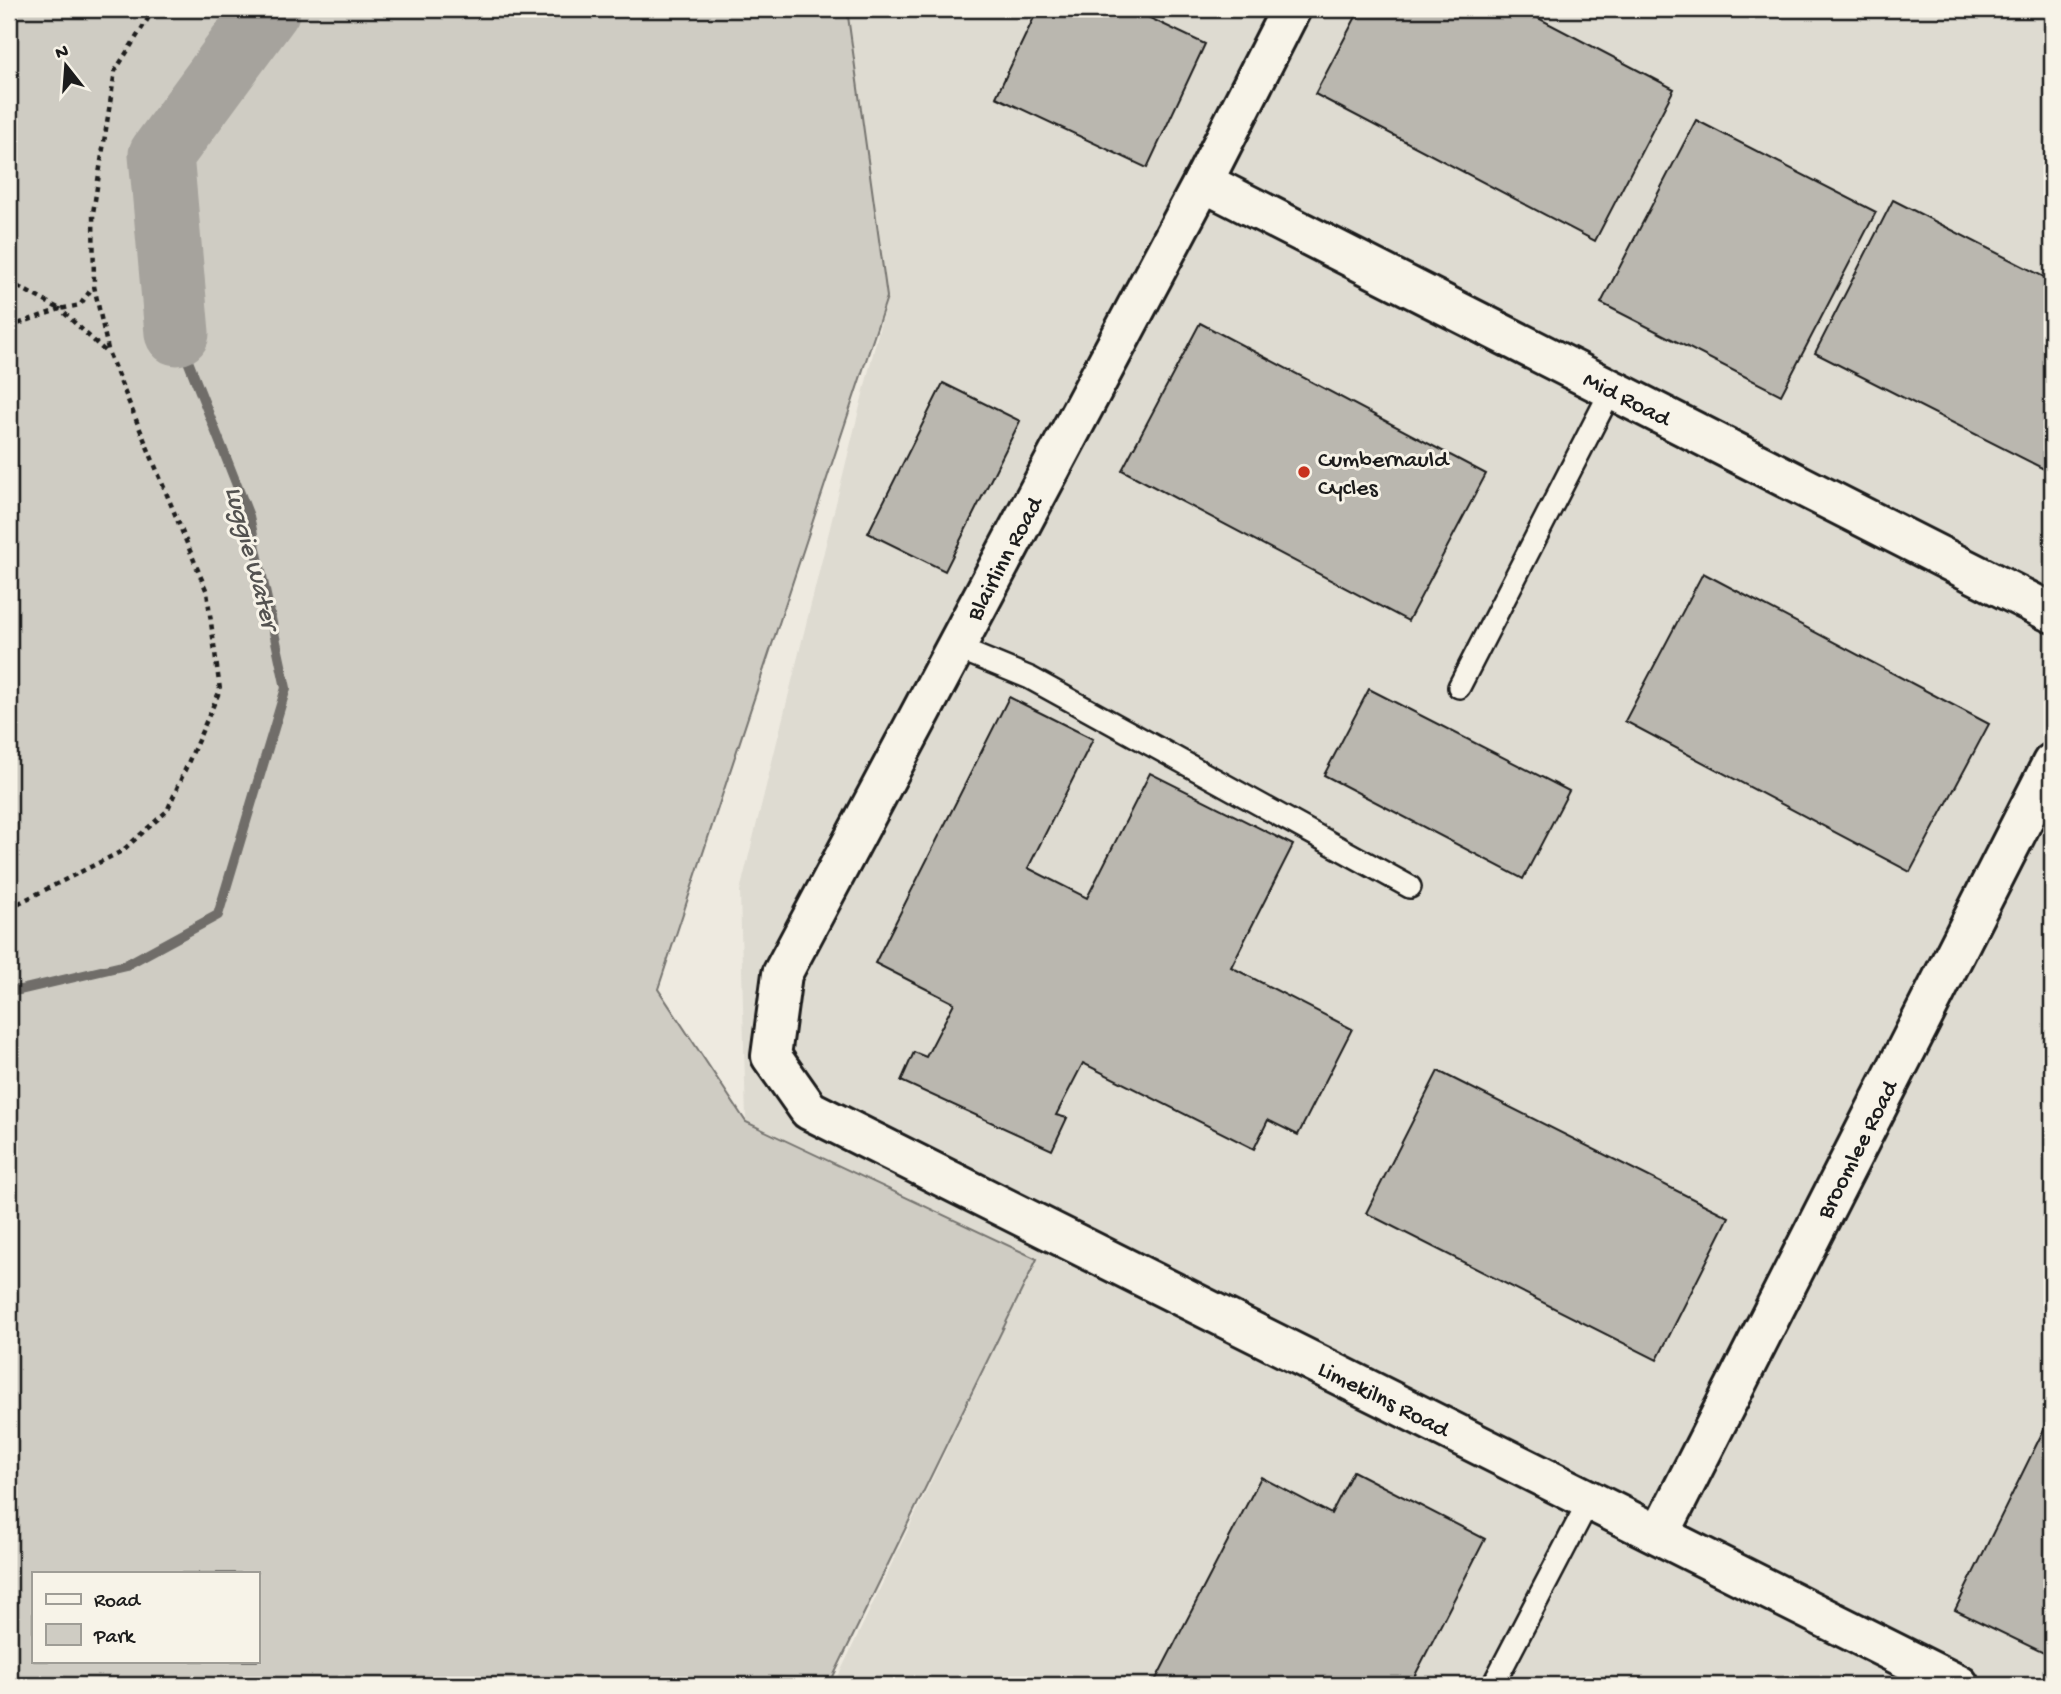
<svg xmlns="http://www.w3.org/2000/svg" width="2061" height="1694" font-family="'Gochi Hand',sans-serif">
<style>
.built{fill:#dedbd1}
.green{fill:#cfccc3;stroke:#767470;stroke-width:2;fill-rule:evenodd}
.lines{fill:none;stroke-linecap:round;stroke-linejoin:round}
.stream{stroke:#6f6d69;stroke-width:10}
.river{stroke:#a6a39d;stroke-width:65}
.building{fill:#bab7af;stroke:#1c1c1c;stroke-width:2}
.service-casing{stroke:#1c1c1c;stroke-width:26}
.minor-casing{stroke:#1c1c1c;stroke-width:44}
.path{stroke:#1c1c1c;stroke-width:4.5;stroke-dasharray:5 5;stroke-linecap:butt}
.service{stroke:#f7f3e8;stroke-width:21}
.minor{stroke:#f7f3e8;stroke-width:38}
.poi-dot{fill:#c8321e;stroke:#f7f3e8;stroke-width:2.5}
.labels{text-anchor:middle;stroke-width:6;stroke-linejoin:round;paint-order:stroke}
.street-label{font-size:24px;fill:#1c1c1c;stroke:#f7f3e8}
.poi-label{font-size:24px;fill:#1c1c1c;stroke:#f7f3e8;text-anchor:start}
.water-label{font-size:26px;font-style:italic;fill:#535250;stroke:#f7f3e8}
</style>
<rect width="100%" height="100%" fill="#eeeae0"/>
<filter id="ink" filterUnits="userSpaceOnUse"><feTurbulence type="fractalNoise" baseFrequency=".0143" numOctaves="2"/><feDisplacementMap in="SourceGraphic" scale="14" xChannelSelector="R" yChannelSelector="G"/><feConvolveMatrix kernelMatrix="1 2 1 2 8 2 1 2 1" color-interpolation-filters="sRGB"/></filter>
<g filter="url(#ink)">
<path class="built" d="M 847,9 L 2052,9 L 2052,1685 L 834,1685 L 1037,1259 L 746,1122 L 740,891 L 887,297 Z"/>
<path class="green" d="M 9,9 L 847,9 L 887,297 L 658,989 L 746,1122 L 1037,1259 L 829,1685 L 9,1685 ZM 33,1573 L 257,1573 L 257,1661 L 33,1661 Z"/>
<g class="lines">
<path class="stream" d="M 9,990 L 20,990 L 126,965 L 218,915 L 286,688 L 249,516 L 177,333"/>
<path class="river" d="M 177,333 L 161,155 L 268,9"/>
</g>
<path class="building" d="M 1038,9 L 1131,9 L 1205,44 L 1147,168 L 996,97 Z
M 1360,9 L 1521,9 L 1674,89 L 1595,241 L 1315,94 Z
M 1696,120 L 1876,212 L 1781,395 L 1601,303 Z
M 1893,200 L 2052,281 L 2052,473 L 1815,353 Z
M 1200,323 L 1486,474 L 1408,621 L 1122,470 Z
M 943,383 L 1020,421 L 945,571 L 868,533 Z
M 1703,573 L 1989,724 L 1910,872 L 1625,721 Z
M 1369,689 L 1569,791 L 1523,879 L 1324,775 Z
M 1009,697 L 1093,739 L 1028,868 L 1087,898 L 1150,773 L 1293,845 L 1231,967 L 1352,1029 L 1298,1135 L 1268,1120 L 1254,1149 L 1083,1063 L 1056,1115 L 1067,1118 L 1052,1150 L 901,1081 L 914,1052 L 926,1057 L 954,1003 L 875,963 Z
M 1438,1071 L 1729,1217 L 1657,1360 L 1366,1213 Z
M 2052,1413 L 2052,1657 L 1955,1610 Z
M 1353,1471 L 1485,1539 L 1410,1685 L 1153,1685 L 1261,1477 L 1331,1514 Z"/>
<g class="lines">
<defs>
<path id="service" d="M 955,647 L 1030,678 L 1410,887
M 1459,687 L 1612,389
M 1493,1685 L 1590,1499"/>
<g id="minor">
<path id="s1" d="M 1291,9 L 1203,182 L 782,974 L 771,1056 L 809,1110 L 1959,1685"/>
<path id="s2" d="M 1203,182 L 2052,613"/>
<path id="s3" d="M 1660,1534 L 2052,763"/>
</g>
</defs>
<use href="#service" class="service-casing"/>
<use href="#minor" class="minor-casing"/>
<path class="path" d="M 9,282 L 60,309 L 80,305 L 93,287
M 9,327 L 60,309 L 108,354
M 9,908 L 122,851 L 167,811 L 220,690 L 207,592 L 109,354 L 94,286 L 93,213 L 115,71 L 154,9"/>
<use href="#service" class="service"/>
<use href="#minor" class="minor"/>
</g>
</g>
<circle class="poi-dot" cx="1304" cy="472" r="7"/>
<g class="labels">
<g class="street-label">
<text dy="8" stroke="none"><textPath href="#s2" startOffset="476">Mid Road</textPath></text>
<text transform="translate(1003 558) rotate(-62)" y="8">Blairlinn Road</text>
<text dy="8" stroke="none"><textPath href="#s3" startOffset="432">Broomlee Road</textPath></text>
<text dy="8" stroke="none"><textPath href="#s1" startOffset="1883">Limekilns Road</textPath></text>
</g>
<g class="poi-label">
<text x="1318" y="466">Cumbernauld<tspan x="1318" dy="28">Cycles</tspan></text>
</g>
<g class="water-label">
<text transform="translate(254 557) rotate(75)" y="9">Luggie Water</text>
</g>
</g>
<rect width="2061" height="1694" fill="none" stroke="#f7f3e8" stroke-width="35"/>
<rect x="18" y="18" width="2026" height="1659" fill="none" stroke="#1c1c1c" stroke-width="2.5" filter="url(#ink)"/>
<rect x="32" y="1572" width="228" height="91" fill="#f7f3e8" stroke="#9f9d96" stroke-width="2"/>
<rect x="46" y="1594" width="35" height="10" fill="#f7f3e8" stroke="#9f9d96" stroke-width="2"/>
<text x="94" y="1606" font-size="21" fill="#1c1c1c">Road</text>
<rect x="46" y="1624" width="35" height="21" fill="#cfccc3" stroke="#9f9d96" stroke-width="2"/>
<text x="94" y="1642" font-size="21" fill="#1c1c1c">Park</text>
<g transform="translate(66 66) rotate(343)" stroke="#f7f3e8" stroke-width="5" paint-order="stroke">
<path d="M0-5L12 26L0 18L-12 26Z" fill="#1c1c1c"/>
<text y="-10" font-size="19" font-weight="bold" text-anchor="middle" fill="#1c1c1c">N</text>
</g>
</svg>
